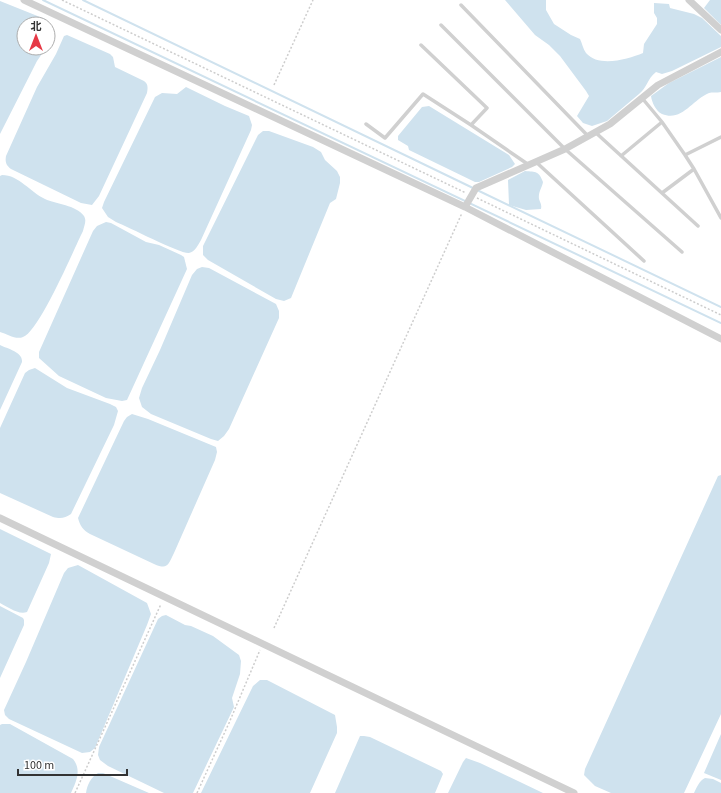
<svg xmlns="http://www.w3.org/2000/svg" width="721" height="793" font-family="'Source Sans 3','Noto Sans SC',sans-serif">
<style>
.water{fill:#cfe2ee}
.lines{fill:none;stroke-linecap:round;stroke-linejoin:round}
.stream{stroke:#cfe2ee;stroke-width:2}
.path{stroke:#cdcdcd;stroke-width:1.5;stroke-dasharray:2 2;stroke-linecap:butt}
.lane{stroke:#d0d0d0;stroke-width:3.5}
.street{stroke:#d0d0d0;stroke-width:7}
</style>
<rect width="100%" height="100%" fill="#fff"/>
<path class="water" d="M 505,0 L 546,0 L 546,10 L 554,24 L 571,35 L 580,39 C 582,43 583,49 586,53 C 599,68 628,59 643,53 L 644,44 L 657,24 L 657,18 L 654,13 L 654,3 L 669,4 L 670,8 L 694,14 L 702,18 L 721,36 L 721,47 L 672,71 L 662,74 L 656,72 C 647,79 647,88 639,94 L 607,121 L 592,126 L 583,123 L 577,116 L 589,96 L 586,91 L 560,56 L 549,45 L 535,35 Z
M 710,0 L 721,0 L 721,25 L 704,8 Z
M 0,1 L 45,19 C 53,27 50,35 48,45 L 48,24 L 24,24 L 24,48 L 46,48 L 37,61 L 0,134 Z
M 67,35 L 110,54 L 113,57 L 115,67 L 144,81 C 148,84 148,87 147,93 L 99,196 L 92,205 L 81,203 L 11,169 C 6,165 5,162 6,156 L 37,87 L 56,54 L 64,36 Z
M 721,57 L 721,92 C 717,93 712,92 709,93 C 692,100 682,122 662,114 C 656,111 652,103 651,96 L 669,83 Z
M 186,87 L 225,106 L 249,116 L 252,125 L 251,130 L 201,240 C 198,245 195,252 189,253 C 180,254 129,227 116,222 L 108,217 L 102,208 L 104,202 L 155,97 L 162,93 L 177,94 Z
M 429,106 L 509,155 L 515,164 L 512,167 L 479,182 L 475,182 L 409,150 L 408,146 L 398,140 L 398,136 L 422,107 Z
M 263,131 L 269,131 L 313,147 L 321,152 L 325,160 L 337,171 L 340,177 L 340,183 L 336,199 L 330,203 L 291,298 L 284,301 L 276,299 L 208,260 L 203,255 L 203,246 L 258,135 Z
M 525,171 C 536,172 539,171 543,182 C 542,188 538,192 539,199 C 540,203 542,204 541,209 L 526,210 L 509,205 L 508,180 Z
M 2,175 C 19,175 30,192 45,199 C 56,204 76,205 84,216 C 87,221 84,226 83,231 C 74,249 39,332 23,337 C 16,340 7,334 0,332 L 0,176 Z
M 106,222 L 111,223 L 146,242 L 159,245 L 181,255 L 184,257 L 187,269 L 127,400 L 122,401 L 106,398 L 59,376 L 39,358 L 39,352 L 93,231 L 97,226 Z
M 202,267 L 209,268 L 276,304 L 279,311 L 279,318 L 229,429 L 224,436 L 218,441 L 211,439 L 151,414 L 142,407 L 139,398 L 142,388 L 160,350 L 192,275 L 197,269 Z
M 0,345 C 8,349 23,352 22,362 L 0,410 Z
M 35,368 L 67,388 L 110,404 L 116,407 L 118,411 L 114,425 L 71,514 C 65,518 61,519 53,517 L 0,493 L 0,428 L 25,373 L 29,370 Z
M 132,414 L 148,419 L 216,447 L 217,452 L 215,460 L 174,553 C 168,565 168,570 154,564 L 90,534 C 83,530 80,526 78,518 L 124,421 L 127,417 Z
M 721,475 L 721,714 L 684,793 L 611,793 L 595,786 L 584,775 L 585,769 L 718,476 Z
M 0,529 L 51,554 L 49,563 L 27,612 C 18,615 8,607 0,603 Z
M 78,565 L 147,603 L 151,614 L 147,625 L 95,748 L 90,752 L 82,753 L 9,719 L 5,715 L 4,710 L 26,662 L 64,573 L 68,568 Z
M 0,606 L 23,618 L 24,620 L 24,625 L 0,678 Z
M 166,615 L 185,625 L 191,626 L 213,636 L 239,655 L 241,661 L 240,674 L 232,698 L 234,707 L 193,793 L 164,793 L 108,766 L 100,760 L 98,755 L 99,747 L 158,619 L 162,616 Z
M 260,680 L 267,680 L 335,715 L 337,727 L 337,733 L 310,793 L 201,793 L 253,686 Z
M 2,724 L 10,724 L 73,759 C 82,770 76,782 71,793 L 0,793 L 0,725 Z
M 721,734 L 721,780 L 704,773 Z
M 360,736 L 364,736 L 370,737 L 441,771 L 443,774 L 435,793 L 335,793 Z
M 466,758 L 480,763 L 543,793 L 448,793 L 463,762 Z
M 98,773 L 103,773 L 149,793 L 86,793 C 87,785 91,777 98,773 Z
M 705,778 L 713,779 L 721,783 L 721,793 L 694,793 C 697,787 699,781 705,778 Z"/>
<g class="lines">
<path class="stream" d="M 43,0 L 721,323
M 83,0 L 473,188
M 477,190 L 721,307"/>
<path class="path" d="M 62,0 L 466,193
M 274,85 L 313,0
M 477,198 L 721,315
M 274,628 L 462,213
M 75,793 L 161,604
M 197,793 L 229,723 L 260,650"/>
<path class="lane" d="M 461,5 L 588,136
M 441,25 L 565,149 L 682,252
M 421,45 L 487,108 L 471,125
M 662,122 L 685,155
M 366,124 L 385,138 L 423,94 L 471,125 L 529,165
M 595,132 L 698,226
M 621,156 L 662,122 L 642,98
M 536,162 L 644,261
M 694,169 L 721,218
M 662,193 L 694,169 L 685,155 L 721,137"/>
<path class="street" d="M 24,0 L 465,207 L 721,339
M 689,0 L 721,30
M 465,207 L 476,188 L 565,149 L 610,124 L 658,85 L 721,52
M 0,518 L 574,793"/>
</g>
<g transform="translate(36 36)"><circle r="19" fill="#ffffff" stroke="#adadad"/>
<path d="M0-3L7 15L0 10L-7 15Z" fill="#e63946"/>
<text y="-6" font-size="11" font-weight="bold" text-anchor="middle" fill="#333333">北</text>
</g>
<path d="M18 769v6h109v-6" fill="none" stroke="#333333" stroke-width="2"/>
<text x="24" y="769" font-size="12" fill="#333333" stroke="#ffffff" stroke-width="3" paint-order="stroke">100 m</text>
</svg>
